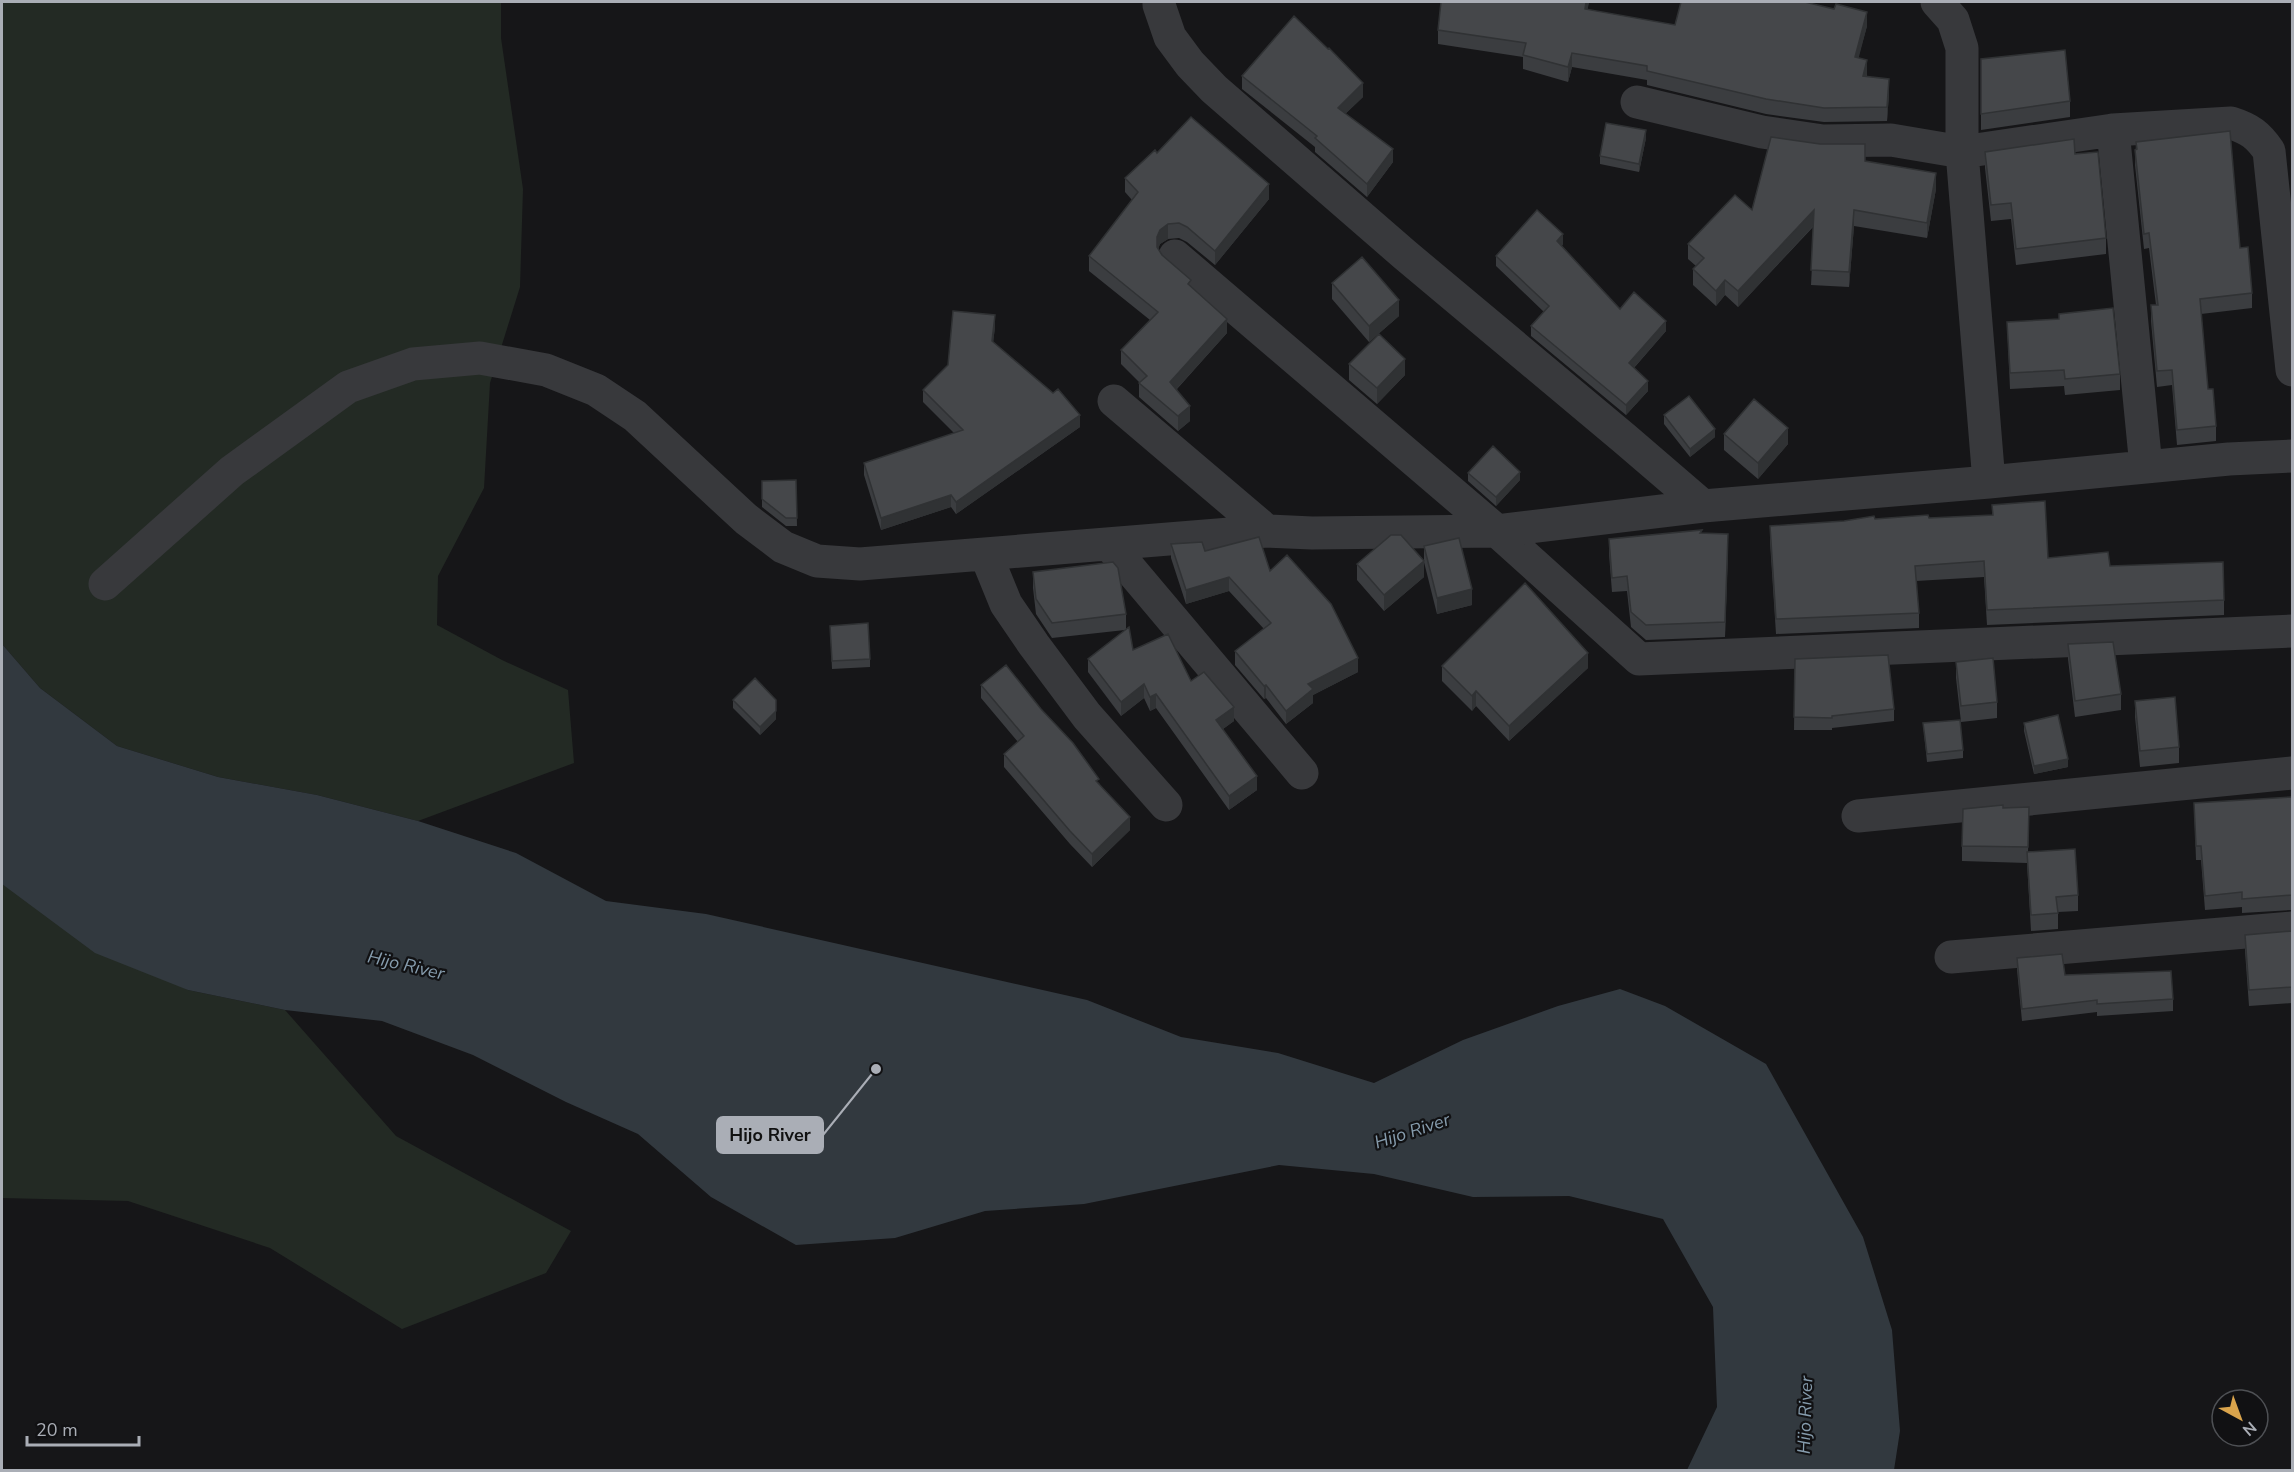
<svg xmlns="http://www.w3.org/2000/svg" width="2294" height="1472" font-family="'Nunito Sans',sans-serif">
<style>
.green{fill:#232a24}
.water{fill:#32393f}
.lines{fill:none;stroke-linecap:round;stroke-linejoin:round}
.street{stroke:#38393c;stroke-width:33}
.wall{fill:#3b3d40}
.shaded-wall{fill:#303234}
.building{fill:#45474a;stroke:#303234;stroke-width:1.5}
.labels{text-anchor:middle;stroke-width:4.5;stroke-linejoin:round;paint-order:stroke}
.water-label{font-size:18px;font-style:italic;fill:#869cad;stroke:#111113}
.leader{fill:none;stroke:#aaaeb6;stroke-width:2}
.callout-dot{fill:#aaaeb6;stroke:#111113;stroke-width:2}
.callout{fill:#aaaeb6;stroke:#aaaeb6;stroke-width:2}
.callout-label{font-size:18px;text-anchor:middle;font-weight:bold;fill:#111}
</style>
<rect width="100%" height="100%" fill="#161618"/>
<path class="green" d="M 2,2 L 501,2 L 501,38 L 523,189 L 520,287 L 490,383 L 484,488 L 438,576 L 437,625 L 502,660 L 568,690 L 574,763 L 418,821 L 317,795 L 218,777 L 117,746 L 40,688 L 2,644 Z
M 2,884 L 188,990 L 285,1010 L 396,1136 L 571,1231 L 546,1273 L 402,1329 L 270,1248 L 128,1201 L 2,1198 Z"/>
<path class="water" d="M 2,644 L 40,688 L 117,746 L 218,777 L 317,795 L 418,821 L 516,853 L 606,901 L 706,914 L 1087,1000 L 1181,1037 L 1278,1053 L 1374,1083 L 1463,1040 L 1558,1006 L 1620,989 L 1665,1006 L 1766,1064 L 1863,1237 L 1892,1330 L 1900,1431 L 1894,1470 L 1687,1470 L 1717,1407 L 1713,1307 L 1663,1219 L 1569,1196 L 1473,1197 L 1374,1174 L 1279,1165 L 1084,1204 L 985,1211 L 895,1238 L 796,1245 L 711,1197 L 638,1134 L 566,1102 L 473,1055 L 382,1021 L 285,1010 L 188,990 L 95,953 L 2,884 Z"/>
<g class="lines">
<path class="street" d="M 1159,2 L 1159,5 L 1170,37 L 1190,64 L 1214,89 L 1404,254 L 1625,439 L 1703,506
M 1937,2 L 1953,20 L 1962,48 L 1962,152 L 1989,482
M 1637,102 L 1762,132 L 1823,141 L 1891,140 L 1962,152 L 2113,130 L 2231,123 C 2250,129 2258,135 2269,151 L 2292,370
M 2113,130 L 2146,467
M 1175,256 L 1497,531 L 1639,659 L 2292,631
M 1114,401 L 1267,531
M 1109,544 L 1302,773
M 986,555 L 1006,604 L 1034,645 L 1087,716 L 1166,805
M 105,584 L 232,471 L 348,387 L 413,364 L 480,358 L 546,370 L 596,390 L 635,416 L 746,519 L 783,547 L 817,561 L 860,564 L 1267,531 L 1312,533 L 1497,531 L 1703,506 L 1989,482 L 2229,459 L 2292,456
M 1858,816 L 2292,773
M 1951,957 L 2292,928"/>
</g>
<path class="wall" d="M 1479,2 L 1589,2 L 1587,10 L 1675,25 L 1867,26 L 1858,58 L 1867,74 L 1867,77 L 1889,94 L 1887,121 L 1824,122 L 1766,114 L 1647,85 L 1647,80 L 1572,67 L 1568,82 L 1523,69 L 1523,57 L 1438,44 L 1438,30 Z
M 1328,49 L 1363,97 L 1345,114 L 1393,162 L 1367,197 L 1315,152 L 1315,147 L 1242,89 L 1242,76 Z
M 1981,59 L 2070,101 L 2070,117 L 1981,130 Z
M 1646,138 L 1639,172 L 1600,164 L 1600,156 Z
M 2136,142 L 2240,248 L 2252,293 L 2252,308 L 2201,314 L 2208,389 L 2216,426 L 2216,441 L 2177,445 L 2172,385 L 2157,387 L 2151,321 L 2151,305 L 2156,305 L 2149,248 L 2144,249 L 2135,165 Z
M 1985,152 L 2075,154 L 2106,238 L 2106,254 L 2016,265 L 2011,219 L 1991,221 L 1985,168 Z
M 1157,153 L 1269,199 L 1215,265 L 1187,242 L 1179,238 L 1168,239 L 1160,244 L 1158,249 L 1162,255 L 1191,287 L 1227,333 L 1177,389 L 1190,421 L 1178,431 L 1139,397 L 1139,382 L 1121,364 L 1121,350 L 1150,320 L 1089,271 L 1089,256 L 1132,200 L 1125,192 L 1125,178 Z
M 1865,161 L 1936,189 L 1927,238 L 1854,226 L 1849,287 L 1811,285 L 1814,226 L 1738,307 L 1725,295 L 1716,306 L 1693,285 L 1693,269 L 1696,266 L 1688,259 L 1688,244 L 1752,210 Z
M 1563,244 L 1562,246 L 1620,309 L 1666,331 L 1634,368 L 1648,391 L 1626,415 L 1531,336 L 1531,326 L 1544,312 L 1496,266 L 1496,256 Z
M 1332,283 L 1399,316 L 1369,342 L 1332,299 Z
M 2059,314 L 2120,374 L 2120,390 L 2065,395 L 2064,386 L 2010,389 L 2007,322 L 2059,319 Z
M 995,327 L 993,342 L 1080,427 L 956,514 L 951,507 L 881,530 L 864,475 L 864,463 L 954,433 L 923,402 L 923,390 Z
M 1349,364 L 1405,375 L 1377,404 L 1349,380 Z
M 1664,415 L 1715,437 L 1690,457 L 1664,424 Z
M 1724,434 L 1788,444 L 1758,479 L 1724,450 Z
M 1468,473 L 1520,480 L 1496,506 L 1468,481 Z
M 796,480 L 797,526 L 786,526 L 762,507 L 762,481 Z
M 1992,505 L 2048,558 L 2110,566 L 2224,600 L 2224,615 L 1987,625 L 1984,577 L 1916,581 L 1919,613 L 1919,628 L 1776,634 L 1770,542 L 1770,526 L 1875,519 L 1929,518 L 1992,515 Z
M 1702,533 L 1728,548 L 1725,637 L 1646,640 L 1631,627 L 1627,591 L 1612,592 L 1609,554 L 1609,539 Z
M 1171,544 L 1205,551 L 1270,571 L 1358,672 L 1313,695 L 1313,703 L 1286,724 L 1266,698 L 1264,699 L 1235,665 L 1235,651 L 1264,629 L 1229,591 L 1186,604 L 1171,558 Z
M 1424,546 L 1472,605 L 1437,614 L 1424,562 Z
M 1357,564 L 1424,577 L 1384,611 L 1357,580 Z
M 1033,572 L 1126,614 L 1126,629 L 1133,650 L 1191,681 L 1234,721 L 1223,729 L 1257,790 L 1229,810 L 1156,708 L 1150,711 L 1144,698 L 1121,716 L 1088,672 L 1088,659 L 1125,630 L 1052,638 L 1036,614 L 1033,588 Z
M 830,626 L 870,659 L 870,667 L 832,669 Z
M 2068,644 L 2121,694 L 2121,710 L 2075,717 L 2068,659 Z
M 1795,659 L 1894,709 L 1894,721 L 1832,728 L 1832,730 L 1794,730 Z
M 1956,662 L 1997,702 L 1997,718 L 1961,722 L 1956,678 Z
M 1442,666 L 1588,668 L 1509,741 L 1476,706 L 1472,711 L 1442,681 Z
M 981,685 L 1099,783 L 1130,830 L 1092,867 L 1070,844 L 1004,767 L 1004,754 L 1018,742 L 981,698 Z
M 733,700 L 776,719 L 760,735 L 733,708 Z
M 2135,701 L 2179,747 L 2179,763 L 2140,767 L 2135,717 Z
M 1923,723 L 1963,750 L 1963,758 L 1927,762 Z
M 2024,723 L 2068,767 L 2034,774 L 2024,731 Z
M 2292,797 L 2292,910 L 2242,913 L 2242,907 L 2205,910 L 2201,860 L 2196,860 L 2194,803 Z
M 2003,808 L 2029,823 L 2028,852 L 2078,895 L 2078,911 L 2058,912 L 2058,929 L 2031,931 L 2027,863 L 1962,861 L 1962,846 Z
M 2292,931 L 2292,1003 L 2249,1006 L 2245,951 L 2245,935 Z
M 2017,958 L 2065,975 L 2173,999 L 2173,1011 L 2097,1016 L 2097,1012 L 2022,1021 L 2017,970 Z"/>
<path class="shaded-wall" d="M 1586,2 L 1589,2 L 1585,24 L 1585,9 Z
M 1867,12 L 1867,26 L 1855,72 L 1855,57 Z
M 1572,53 L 1572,67 L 1568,82 L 1568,67 Z
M 1867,60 L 1867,74 L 1863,91 L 1863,76 Z
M 1889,79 L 1889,94 L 1887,121 L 1887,107 Z
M 1363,83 L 1363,97 L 1338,121 L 1338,108 Z
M 1646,130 L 1646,138 L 1639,172 L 1639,164 Z
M 1393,149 L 1393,162 L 1367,197 L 1367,184 Z
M 1936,173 L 1936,189 L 1927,238 L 1927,223 Z
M 1269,184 L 1269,199 L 1215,265 L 1215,251 Z
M 1814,210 L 1814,225 L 1738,307 L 1738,291 Z
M 1854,210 L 1854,226 L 1849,287 L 1849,272 Z
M 1168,224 L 1168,239 L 1160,244 L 1157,252 L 1157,237 L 1160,230 Z
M 1563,234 L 1563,244 L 1557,251 L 1557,241 Z
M 1725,280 L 1725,295 L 1716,306 L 1716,291 Z
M 1399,300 L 1399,316 L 1369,342 L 1369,326 Z
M 995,315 L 995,327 L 992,353 L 992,341 Z
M 1227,319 L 1227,333 L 1170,396 L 1170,382 Z
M 1666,321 L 1666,331 L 1629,373 L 1629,363 Z
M 1405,359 L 1405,375 L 1377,404 L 1377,388 Z
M 1648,381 L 1648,391 L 1626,415 L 1626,405 Z
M 1190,406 L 1190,421 L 1178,431 L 1178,416 Z
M 1080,415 L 1080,427 L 956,514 L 956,502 Z
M 1788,428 L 1788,444 L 1758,479 L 1758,463 Z
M 1715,429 L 1715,437 L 1690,457 L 1690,449 Z
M 1520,472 L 1520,480 L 1496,506 L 1496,497 Z
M 951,495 L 951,507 L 881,530 L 881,518 Z
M 1728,534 L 1728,548 L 1725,637 L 1725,622 Z
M 1424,561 L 1424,577 L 1384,611 L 1384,595 Z
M 1229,577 L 1229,591 L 1186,604 L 1186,590 Z
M 1472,589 L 1472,605 L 1437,614 L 1437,598 Z
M 1588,653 L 1588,668 L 1509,741 L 1509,726 Z
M 1358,658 L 1358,672 L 1313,695 L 1313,703 L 1286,724 L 1286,711 L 1308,684 Z
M 1144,684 L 1144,698 L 1121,716 L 1121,702 Z
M 1266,685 L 1266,698 L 1264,699 L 1264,686 Z
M 1476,691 L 1476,706 L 1472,711 L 1472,696 Z
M 1156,694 L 1156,708 L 1150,711 L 1150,697 Z
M 1234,707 L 1234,721 L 1216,734 L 1216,720 Z
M 776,711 L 776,719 L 760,735 L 760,727 Z
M 2068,759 L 2068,767 L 2034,774 L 2034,766 Z
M 1257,776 L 1257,790 L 1229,810 L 1229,796 Z
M 1130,817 L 1130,830 L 1092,867 L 1092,854 Z"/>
<path class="building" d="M 1441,2 L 1586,2 L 1585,9 L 1675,25 L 1681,2 L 1805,2 L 1834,9 L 1836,4 L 1867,12 L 1855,57 L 1867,60 L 1863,76 L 1889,79 L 1887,107 L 1824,108 L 1766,99 L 1647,71 L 1647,66 L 1572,53 L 1568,67 L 1523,55 L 1526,43 L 1438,30 Z
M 1294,16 L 1328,49 L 1329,48 L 1363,83 L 1338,108 L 1393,149 L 1367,184 L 1315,138 L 1317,136 L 1242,76 Z
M 2065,50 L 2070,101 L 1981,114 L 1981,59 Z
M 1191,117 L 1269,184 L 1215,251 L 1187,227 L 1179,223 L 1168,224 L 1160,230 L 1157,237 L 1157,247 L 1162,255 L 1191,280 L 1188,284 L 1227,319 L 1170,382 L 1190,406 L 1178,416 L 1139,383 L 1147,376 L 1121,350 L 1158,312 L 1089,256 L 1138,192 L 1125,178 L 1155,150 L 1157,153 Z
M 1606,123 L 1646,130 L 1639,164 L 1600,156 Z
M 2230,131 L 2240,248 L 2248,247 L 2252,293 L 2200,299 L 2208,389 L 2213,389 L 2216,426 L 2177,430 L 2172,370 L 2157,371 L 2151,305 L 2158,305 L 2149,233 L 2144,234 L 2135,150 L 2137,149 L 2136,142 Z
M 1771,137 L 1820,144 L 1865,144 L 1865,161 L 1936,173 L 1927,223 L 1854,210 L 1849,272 L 1811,270 L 1814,210 L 1738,291 L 1725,280 L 1716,291 L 1693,269 L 1704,258 L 1688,244 L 1735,195 L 1752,210 Z
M 2074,139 L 2075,154 L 2098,152 L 2106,238 L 2016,249 L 2011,203 L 1991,205 L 1985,152 Z
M 1537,210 L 1563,234 L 1557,241 L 1620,309 L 1634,292 L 1666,321 L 1629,363 L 1648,381 L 1626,405 L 1531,326 L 1549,306 L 1496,256 Z
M 1362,257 L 1399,300 L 1369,326 L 1332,283 Z
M 2113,308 L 2120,374 L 2065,379 L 2064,370 L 2010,373 L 2007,322 L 2059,319 L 2059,314 Z
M 953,311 L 995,315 L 992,341 L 1053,393 L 1058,389 L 1080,415 L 956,502 L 951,495 L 881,518 L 864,463 L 963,430 L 923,390 L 948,365 Z
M 1379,334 L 1405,359 L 1377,388 L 1349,364 Z
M 1689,396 L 1715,429 L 1690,449 L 1664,415 Z
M 1754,399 L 1788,428 L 1758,463 L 1724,434 Z
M 1493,446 L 1520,472 L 1496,497 L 1468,473 Z
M 796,480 L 797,518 L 786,518 L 762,499 L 762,481 Z
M 2045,501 L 2048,558 L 2108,552 L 2110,566 L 2223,562 L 2224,600 L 1987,610 L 1984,561 L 1915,566 L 1919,613 L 1776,619 L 1770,526 L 1844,521 L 1874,516 L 1875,519 L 1928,515 L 1929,518 L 1993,515 L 1992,505 Z
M 1702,530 L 1700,533 L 1728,534 L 1725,622 L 1646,625 L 1631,612 L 1627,576 L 1612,578 L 1609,539 Z
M 1391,535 L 1401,535 L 1424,561 L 1384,595 L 1357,564 Z
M 1259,537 L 1270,571 L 1287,555 L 1331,604 L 1358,658 L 1308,684 L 1313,689 L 1286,711 L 1266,685 L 1264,686 L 1235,651 L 1271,623 L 1229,577 L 1186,590 L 1171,544 L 1202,542 L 1205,551 Z
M 1459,538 L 1472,589 L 1437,598 L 1424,546 Z
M 1113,562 L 1118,568 L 1126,614 L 1052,623 L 1036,599 L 1033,572 Z
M 1525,583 L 1588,653 L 1509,726 L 1476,691 L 1472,696 L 1442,666 Z
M 868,623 L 870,659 L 832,661 L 830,626 Z
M 1129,627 L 1133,650 L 1168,634 L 1191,681 L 1204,672 L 1234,707 L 1216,720 L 1257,776 L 1229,796 L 1156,694 L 1150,697 L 1144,684 L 1121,702 L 1088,659 Z
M 2113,642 L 2121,694 L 2075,701 L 2068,644 Z
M 1888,655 L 1894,709 L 1832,716 L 1832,718 L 1794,717 L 1795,659 Z
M 1993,658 L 1997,702 L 1961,706 L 1956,662 Z
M 1006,665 L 1041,709 L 1073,743 L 1099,779 L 1096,781 L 1130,817 L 1092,854 L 1070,831 L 1004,754 L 1024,736 L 981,685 Z
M 755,678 L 776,700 L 776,711 L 760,727 L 733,700 Z
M 2175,697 L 2179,747 L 2140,751 L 2135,701 Z
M 2058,715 L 2068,759 L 2034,766 L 2024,723 Z
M 1960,720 L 1963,750 L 1927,754 L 1923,723 Z
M 2292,797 L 2292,895 L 2242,899 L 2242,892 L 2205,896 L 2201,846 L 2196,846 L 2194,803 Z
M 2003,805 L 2003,808 L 2029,807 L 2028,847 L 1962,846 L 1963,809 Z
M 2075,849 L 2078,895 L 2056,897 L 2058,913 L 2031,915 L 2027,852 Z
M 2292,931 L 2292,987 L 2249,990 L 2245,935 Z
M 2062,954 L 2065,975 L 2171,971 L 2173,999 L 2097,1004 L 2097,1000 L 2022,1009 L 2017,958 Z"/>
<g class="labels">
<g class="water-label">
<text transform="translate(406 965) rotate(13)" y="6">Hijo River</text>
<text transform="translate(1412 1131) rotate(-18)" y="6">Hijo River</text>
<text transform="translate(1805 1415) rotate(-88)" y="6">Hijo River</text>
</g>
</g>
<path class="leader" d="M876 1069L823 1135"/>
<circle class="callout-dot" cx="876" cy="1069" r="6"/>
<rect class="callout" x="717" y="1117" width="106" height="36" rx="6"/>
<g class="callout-label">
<text x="770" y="1141">Hijo River</text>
</g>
<rect width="2294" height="1472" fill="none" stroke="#aaaeb6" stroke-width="6"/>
<g transform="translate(2240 1418) rotate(139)"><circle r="28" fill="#111113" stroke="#4e5054" stroke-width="1.5"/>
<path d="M0-4.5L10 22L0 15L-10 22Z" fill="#daa44c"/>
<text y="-9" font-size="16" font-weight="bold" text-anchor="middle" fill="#aaaeb6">N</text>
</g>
<path d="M27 1436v9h112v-9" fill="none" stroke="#aaaeb6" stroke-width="3"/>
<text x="36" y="1436" font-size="18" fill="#aaaeb6" stroke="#111113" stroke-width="4.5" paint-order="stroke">20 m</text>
</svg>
